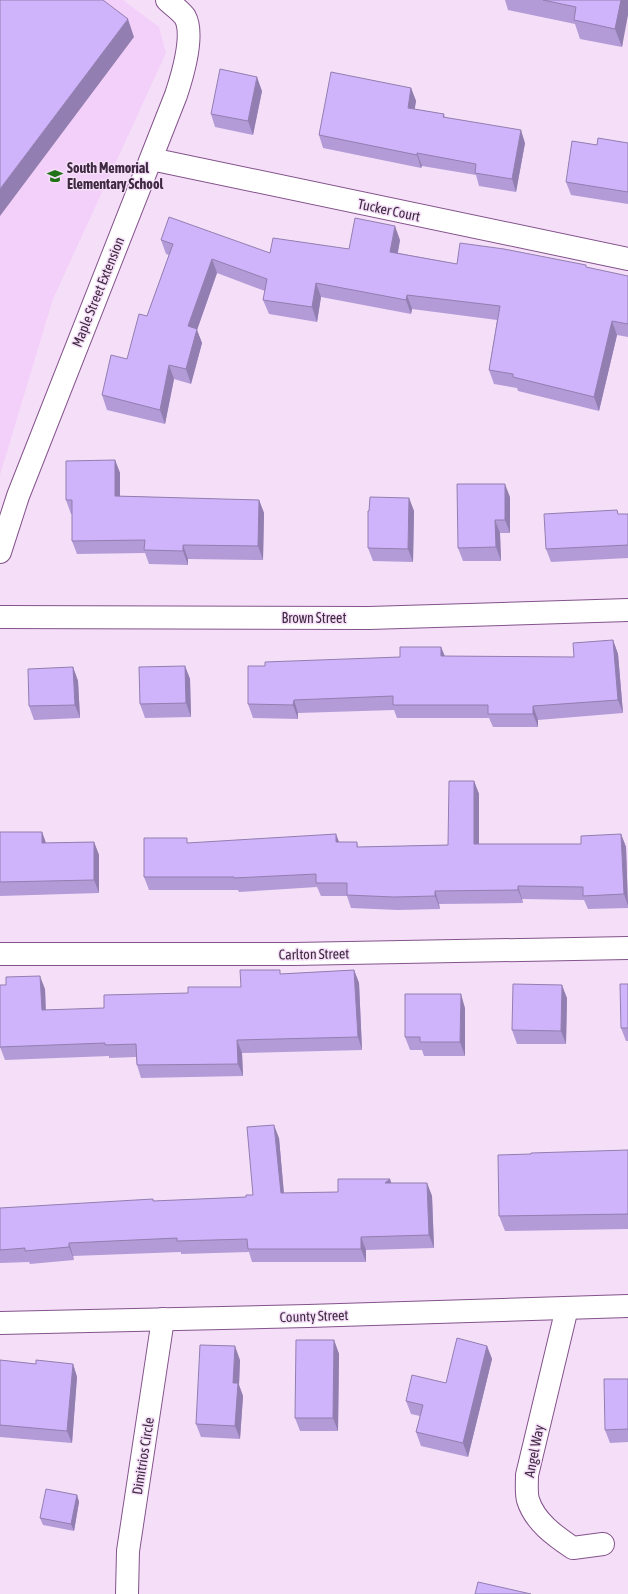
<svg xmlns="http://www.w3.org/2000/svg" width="628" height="1594" font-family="'Asap Condensed',sans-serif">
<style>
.built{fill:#f3d0f9}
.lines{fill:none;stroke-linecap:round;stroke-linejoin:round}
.minor-casing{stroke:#83538b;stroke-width:24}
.major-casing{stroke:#83538b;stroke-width:24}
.minor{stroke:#fff;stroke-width:22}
.major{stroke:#fff;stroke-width:22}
.wall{fill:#b39bd8}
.shaded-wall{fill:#927eb0}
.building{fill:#d0b4fb;stroke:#927eb0}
.labels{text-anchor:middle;stroke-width:3;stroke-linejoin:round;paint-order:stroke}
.poi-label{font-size:14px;font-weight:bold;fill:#3e2941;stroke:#f5dff8;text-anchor:start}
.street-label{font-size:14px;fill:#3e2941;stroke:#f5dff8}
</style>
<rect width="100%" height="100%" fill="#f5dff8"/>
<path class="built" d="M 0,0 L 123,0 L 159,27 L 166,53 L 53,299 L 0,475 Z"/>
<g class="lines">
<defs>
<path id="minor" d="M 151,159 L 628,259
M 0,552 L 18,496 L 176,95 C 182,77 195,35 185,17 C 181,11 172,5 167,0
M 0,617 L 369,618 L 628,610
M 0,954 L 294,954 L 628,948
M 567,1308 L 527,1475 C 527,1483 526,1493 528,1500 C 535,1522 555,1536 573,1548 L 603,1544
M 127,1594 L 128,1551 L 163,1319"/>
<path id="major" d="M 0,1323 L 308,1316 L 628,1306"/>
</defs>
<use href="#minor" class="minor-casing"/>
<use href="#major" class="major-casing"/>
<use href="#minor" class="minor"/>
<use href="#major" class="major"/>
</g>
<path class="wall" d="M 505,0 L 628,0 L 622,47 L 580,39 L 575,24 L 508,10 Z
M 411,88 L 416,101 L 414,109 L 444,114 L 445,118 L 525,143 L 516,192 L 479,186 L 476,175 L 422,166 L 421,168 L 323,148 L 319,135 Z
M 262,91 L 253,135 L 215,127 L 211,114 Z
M 628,143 L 628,204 L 571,195 L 566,182 L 597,145 Z
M 161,240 L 270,253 L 349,249 L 400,240 L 398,253 L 457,264 L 587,268 L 628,276 L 628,337 L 617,335 L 599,411 L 518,391 L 517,388 L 494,384 L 489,370 L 497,320 L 412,309 L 411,314 L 321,297 L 317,322 L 269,314 L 263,300 L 265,291 L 217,273 L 197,330 L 202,343 L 191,384 L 174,379 L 165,424 L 107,410 L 102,395 L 127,359 L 147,316 L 169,255 L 166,254 Z
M 115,460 L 120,473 L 120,496 L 259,500 L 264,513 L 263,560 L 188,559 L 188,565 L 149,564 L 145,553 L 77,554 L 72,541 L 72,514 L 71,514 L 66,500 Z
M 510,497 L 510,533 L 500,533 L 501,561 L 463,561 L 458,548 Z
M 409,498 L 414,511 L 413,562 L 373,561 L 368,548 L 369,511 Z
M 619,514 L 628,514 L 628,558 L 551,562 L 546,549 Z
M 613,640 L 618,654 L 623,713 L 538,720 L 538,727 L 493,727 L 489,718 L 397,718 L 394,710 L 298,713 L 298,719 L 253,718 L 248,704 L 265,666 L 400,657 L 441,647 L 445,656 L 574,657 Z
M 185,666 L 190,679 L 191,717 L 145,718 L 140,704 Z
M 73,667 L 78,681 L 80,718 L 34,720 L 29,706 Z
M 474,781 L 479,794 L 479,844 L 581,844 L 621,834 L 626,847 L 628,908 L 588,909 L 584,900 L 522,899 L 523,903 L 439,904 L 440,909 L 398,910 L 351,908 L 347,896 L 321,896 L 317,887 L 239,892 L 238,890 L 149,890 L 144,877 L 189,843 L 357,842 L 358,847 L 448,845 Z
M 0,832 L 42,832 L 46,843 L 94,842 L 99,855 L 99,893 L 0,896 Z
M 354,970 L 359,983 L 362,1050 L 242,1053 L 243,1076 L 141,1078 L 137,1065 L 136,1057 L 109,1058 L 109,1056 L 5,1060 L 0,1047 L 6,985 L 45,989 L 46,1010 L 104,1008 L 188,993 L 241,987 L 281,974 Z
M 628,984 L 628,1041 L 626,1041 L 621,1028 Z
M 567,998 L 566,1044 L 517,1044 L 512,1030 Z
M 465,1008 L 465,1056 L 424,1056 L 422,1050 L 410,1050 L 405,1037 Z
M 279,1138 L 284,1193 L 338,1192 L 390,1179 L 391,1183 L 427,1183 L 432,1196 L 434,1248 L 366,1250 L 366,1262 L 252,1262 L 249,1252 L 181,1254 L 181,1252 L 73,1256 L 74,1260 L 30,1264 L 29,1262 L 0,1263 L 0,1208 L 154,1201 L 246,1197 L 253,1195 Z
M 628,1150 L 628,1229 L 505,1231 L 499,1216 Z
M 334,1340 L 339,1354 L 338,1431 L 300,1431 L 295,1418 Z
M 487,1346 L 492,1359 L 468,1457 L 421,1446 L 416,1432 L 420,1416 L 411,1414 L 406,1401 L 446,1383 Z
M 0,1360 L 36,1364 L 73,1364 L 77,1377 L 72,1443 L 0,1437 Z
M 240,1360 L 239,1385 L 243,1396 L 240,1439 L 201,1437 L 196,1424 Z
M 628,1379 L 628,1442 L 610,1443 L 605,1430 Z
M 77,1495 L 79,1502 L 74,1531 L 43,1525 L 40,1518 Z"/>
<path class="shaded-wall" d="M 621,0 L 628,0 L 628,15 L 622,47 L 615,29 Z
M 128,19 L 134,37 L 0,216 L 0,189 Z
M 257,77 L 262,91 L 253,135 L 248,121 Z
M 411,88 L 416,101 L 413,121 L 408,108 Z
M 521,130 L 525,143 L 516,192 L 512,179 Z
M 417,153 L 422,166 L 421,168 L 417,155 Z
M 395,226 L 400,240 L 395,266 L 390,252 Z
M 212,259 L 217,273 L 197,330 L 202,343 L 191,384 L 186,369 L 188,326 Z
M 316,283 L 321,297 L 317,322 L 312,307 Z
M 407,295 L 412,309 L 411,314 L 406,300 Z
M 612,321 L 617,335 L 599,411 L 594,397 Z
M 169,365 L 174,379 L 165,424 L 160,410 Z
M 115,460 L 120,473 L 120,509 L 115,496 Z
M 505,484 L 510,497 L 510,533 L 505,520 Z
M 409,498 L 414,511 L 413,562 L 408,549 Z
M 259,500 L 264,513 L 263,560 L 258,546 Z
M 495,520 L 500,533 L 501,561 L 496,547 Z
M 183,545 L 188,559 L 188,565 L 183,551 Z
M 613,640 L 618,654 L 623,713 L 618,700 Z
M 441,647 L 446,660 L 441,656 Z
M 185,666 L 190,679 L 191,717 L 186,703 Z
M 73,667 L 78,681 L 80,718 L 75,705 Z
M 294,700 L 298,713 L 298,719 L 293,705 Z
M 533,706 L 538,720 L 538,727 L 533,714 Z
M 474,781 L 479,794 L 479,857 L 474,844 Z
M 42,832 L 47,846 L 42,843 Z
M 336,834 L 341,847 L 336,842 Z
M 621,834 L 626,847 L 628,906 L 624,894 Z
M 94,842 L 99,855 L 99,893 L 94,880 Z
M 518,886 L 522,899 L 523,903 L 518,890 Z
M 435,891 L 439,904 L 440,909 L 435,896 Z
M 354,970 L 359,983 L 362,1050 L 358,1037 Z
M 40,976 L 45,989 L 46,1023 L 42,1010 Z
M 562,985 L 567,998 L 566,1044 L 561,1031 Z
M 461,994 L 465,1008 L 465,1056 L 460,1042 Z
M 237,1040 L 242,1053 L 243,1076 L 238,1064 Z
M 274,1125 L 279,1138 L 285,1207 L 281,1193 Z
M 390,1179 L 394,1192 L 385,1183 Z
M 427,1183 L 432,1196 L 434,1248 L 429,1235 Z
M 361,1237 L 366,1250 L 366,1262 L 361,1249 Z
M 69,1243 L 73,1256 L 74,1260 L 69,1247 Z
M 334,1340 L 339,1354 L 338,1431 L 333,1418 Z
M 235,1346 L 240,1360 L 239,1385 L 243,1396 L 240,1439 L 235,1426 L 233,1383 Z
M 487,1346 L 492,1359 L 468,1457 L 463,1443 Z
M 73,1364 L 77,1377 L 72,1443 L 67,1431 Z
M 77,1495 L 79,1502 L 74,1531 L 71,1524 Z"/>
<path class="building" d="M 0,0 L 103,0 L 128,19 L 0,189 Z
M 543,0 L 621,0 L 615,29 L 574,20 L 576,7 Z
M 220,69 L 257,77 L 248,121 L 211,114 Z
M 331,72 L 411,88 L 408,108 L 444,114 L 443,117 L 521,130 L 512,179 L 475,173 L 476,164 L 417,153 L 417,155 L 319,135 Z
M 598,138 L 628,143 L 628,192 L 566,182 L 572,141 L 597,145 Z
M 169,217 L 270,253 L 273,238 L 349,249 L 355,218 L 395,226 L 390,252 L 457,264 L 460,243 L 504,249 L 586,265 L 586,267 L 628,276 L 628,324 L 612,321 L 594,397 L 513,377 L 513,374 L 489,370 L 500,306 L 407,295 L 406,300 L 316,283 L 312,307 L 263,300 L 267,279 L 212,259 L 188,326 L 197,329 L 186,369 L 169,365 L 160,410 L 102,395 L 111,355 L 127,359 L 139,314 L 147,316 L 173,244 L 161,240 Z
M 115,460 L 115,496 L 259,500 L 258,546 L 183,545 L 183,551 L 144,550 L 145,540 L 72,541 L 72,500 L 66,500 L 66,461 Z
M 457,484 L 505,484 L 505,520 L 495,520 L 496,547 L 458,548 Z
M 370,497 L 409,498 L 408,549 L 368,548 L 368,511 L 369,511 Z
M 617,510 L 618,514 L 628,514 L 628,545 L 546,549 L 544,514 Z
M 613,640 L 618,700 L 533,706 L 533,714 L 488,714 L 488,705 L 393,705 L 393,696 L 294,700 L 293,705 L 248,704 L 248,666 L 265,666 L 265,662 L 400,657 L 400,647 L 441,647 L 441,656 L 574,657 L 573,643 Z
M 185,666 L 186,703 L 140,704 L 139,667 Z
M 73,667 L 75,705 L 29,706 L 28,669 Z
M 449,781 L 474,781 L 474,844 L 581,844 L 581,836 L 621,834 L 624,894 L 583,896 L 583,887 L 518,886 L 518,890 L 435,891 L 435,896 L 394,897 L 347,895 L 347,883 L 316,883 L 316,874 L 234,878 L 234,877 L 144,877 L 144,838 L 187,838 L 187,843 L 336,834 L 336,842 L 357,842 L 357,847 L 448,845 Z
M 0,832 L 42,832 L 42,843 L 94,842 L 94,880 L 0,882 Z
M 240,970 L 280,970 L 280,974 L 354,970 L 358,1037 L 237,1040 L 238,1064 L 137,1065 L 136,1044 L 105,1045 L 105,1043 L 0,1047 L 0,985 L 6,985 L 6,977 L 40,976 L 42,1010 L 104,1008 L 104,995 L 188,993 L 188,987 L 241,987 Z
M 513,984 L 562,985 L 561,1031 L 512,1030 Z
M 620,984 L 628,984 L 628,1028 L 621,1028 Z
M 405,994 L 461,994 L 460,1042 L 420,1042 L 420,1037 L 405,1037 Z
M 274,1125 L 281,1193 L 338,1192 L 338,1179 L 390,1179 L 385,1183 L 427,1183 L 429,1235 L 361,1237 L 361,1249 L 248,1249 L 247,1239 L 177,1241 L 177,1238 L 69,1243 L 69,1247 L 25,1251 L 25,1248 L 0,1250 L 0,1208 L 153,1199 L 153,1201 L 246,1197 L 246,1195 L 253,1195 L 247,1127 Z
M 628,1150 L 628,1214 L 499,1216 L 498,1155 L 531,1154 L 531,1153 Z
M 457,1338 L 487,1346 L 463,1443 L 416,1432 L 423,1405 L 406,1401 L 412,1375 L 446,1383 Z
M 296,1340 L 334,1340 L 333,1418 L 295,1418 Z
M 200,1345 L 235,1346 L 233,1383 L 238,1383 L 235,1426 L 196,1424 Z
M 0,1360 L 36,1364 L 36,1360 L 73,1364 L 67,1431 L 0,1425 Z
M 604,1379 L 628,1379 L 628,1429 L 605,1430 Z
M 46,1489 L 77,1495 L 71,1524 L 40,1518 Z
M 478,1582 L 531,1594 L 475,1594 Z"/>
<defs>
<symbol id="school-bare" viewBox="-9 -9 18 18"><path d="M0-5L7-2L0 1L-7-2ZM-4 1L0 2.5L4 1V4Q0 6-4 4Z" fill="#22721a" stroke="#f5dff8" stroke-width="2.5" paint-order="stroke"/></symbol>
</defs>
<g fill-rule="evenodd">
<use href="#school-bare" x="44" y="165" width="22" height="22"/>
</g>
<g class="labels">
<g class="poi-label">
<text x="67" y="173">South Memorial<tspan x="67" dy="16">Elementary School</tspan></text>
</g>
<g class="street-label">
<text transform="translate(389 210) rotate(12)" y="5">Tucker Court</text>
<text transform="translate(98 292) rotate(-68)" y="5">Maple Street Extension</text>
<text x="314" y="623">Brown Street</text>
<text transform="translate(314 954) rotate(-1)" y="5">Carlton Street</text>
<text transform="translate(314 1316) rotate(-2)" y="5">County Street</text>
<text transform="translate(534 1451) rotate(-79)" y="5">Angel Way</text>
<text transform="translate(143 1456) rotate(-81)" y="5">Dimitrios Circle</text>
</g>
</g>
</svg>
